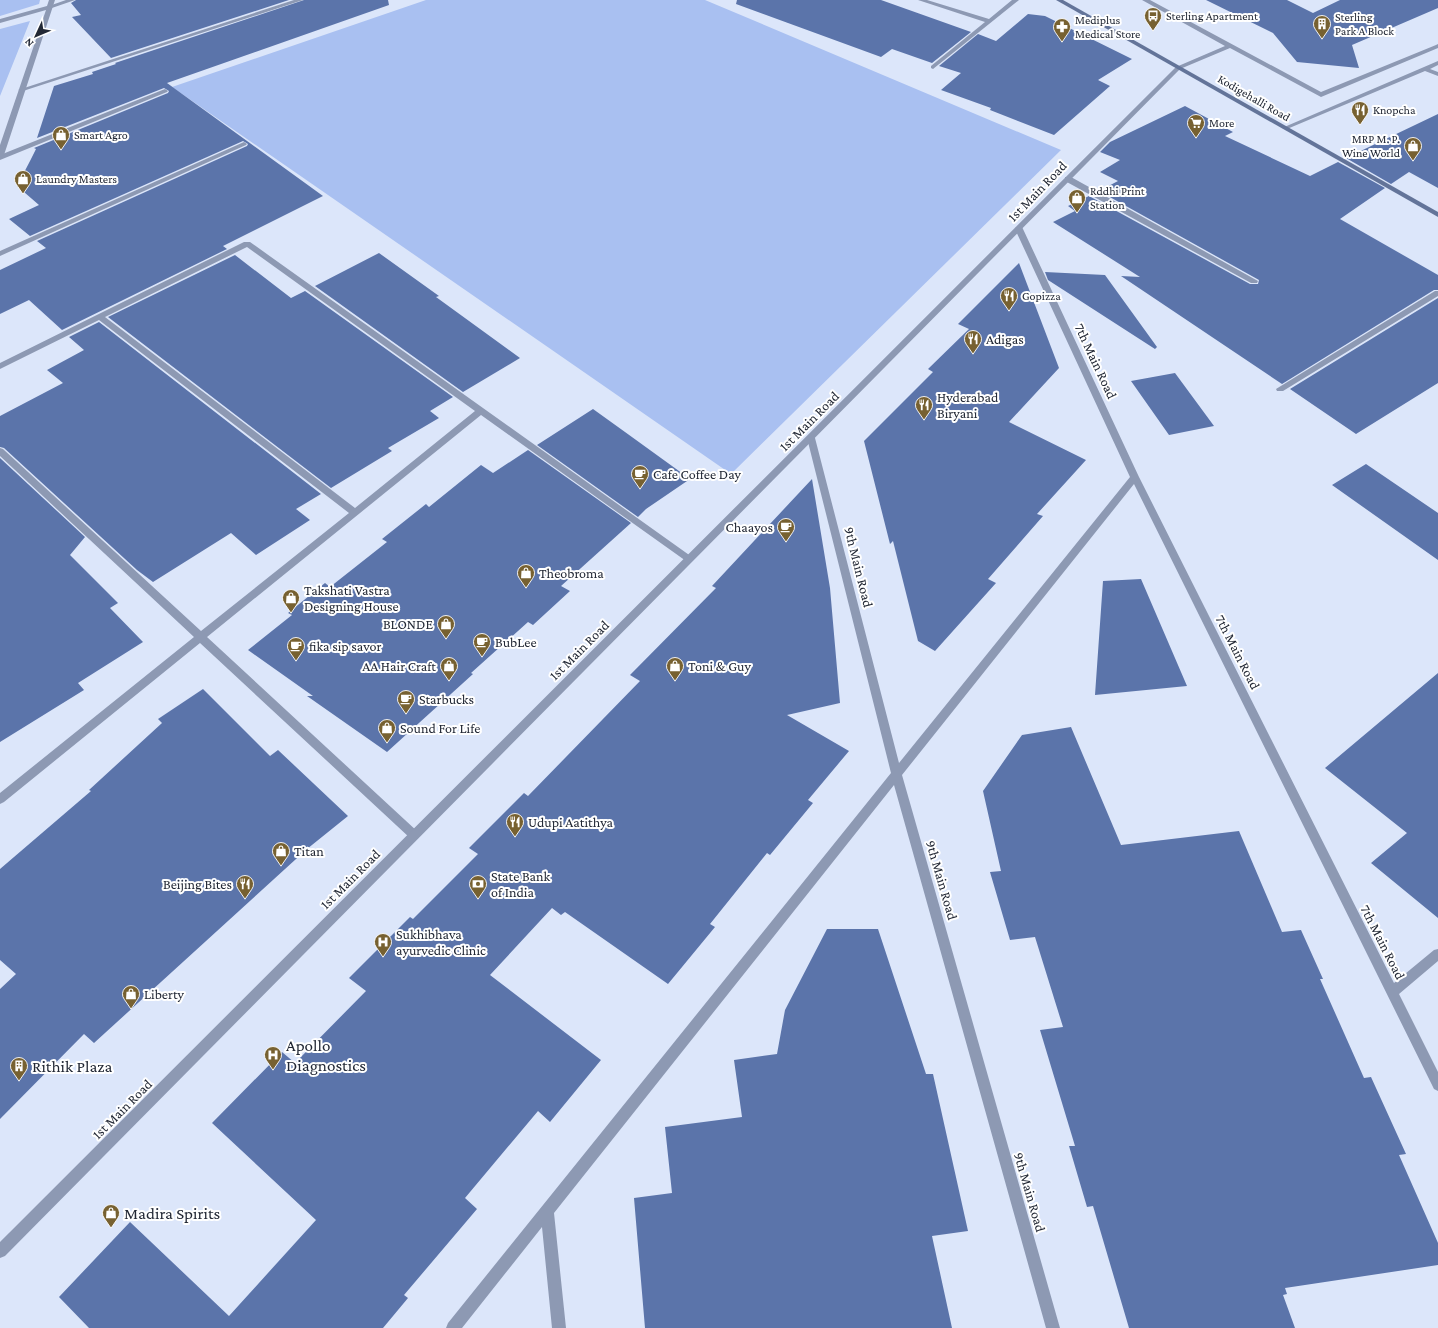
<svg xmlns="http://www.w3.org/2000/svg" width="1438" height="1328" font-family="'Crimson Pro',serif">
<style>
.green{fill:#a9c0f1}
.building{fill:#5b74aa}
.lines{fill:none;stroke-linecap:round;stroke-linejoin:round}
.service{fill:#8d99b3;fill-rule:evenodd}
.minor{fill:#8d99b3;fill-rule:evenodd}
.tertiary{fill:#8d99b3;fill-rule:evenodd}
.secondary{fill:#637499;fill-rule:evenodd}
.labels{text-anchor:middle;stroke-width:4;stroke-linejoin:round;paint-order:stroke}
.far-poi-label{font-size:12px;fill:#222835;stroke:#fff;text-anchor:start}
.far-street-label{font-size:12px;fill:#222835;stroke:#fff}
.street-label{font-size:14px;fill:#222835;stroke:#fff}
.poi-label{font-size:14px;fill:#222835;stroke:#fff;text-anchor:start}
.near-poi-label{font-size:17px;fill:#222835;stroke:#fff;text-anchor:start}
</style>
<rect width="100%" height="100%" fill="#dce6fa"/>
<path class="green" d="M 0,0 L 40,0 L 39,4 L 0,16 Z
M 426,0 L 705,0 L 1061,150 L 731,474 L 172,87 Z
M 30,21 L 0,96 L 0,29 Z"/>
<path class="building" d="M 76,0 L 289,0 L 111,58 L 72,17 L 81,15 L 71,3 Z
M 304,0 L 388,0 L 389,5 L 167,83 L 323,196 L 223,246 L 227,249 L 62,330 L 29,300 L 0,314 L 0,270 L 46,248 L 37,241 L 247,146 L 248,144 L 243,141 L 30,236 L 9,219 L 39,205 L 17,186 L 30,161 L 36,149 L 34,148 L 168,93 L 169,91 L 164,88 L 37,138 L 54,86 L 93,74 L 92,72 L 116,64 L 115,63 Z
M 737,0 L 881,0 L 971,32 L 932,63 L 892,49 L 881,57 L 736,4 Z
M 1206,0 L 1287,0 L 1313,13 L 1340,0 L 1438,0 L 1438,8 L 1352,45 L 1359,68 L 1297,62 L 1273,33 Z
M 1028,14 L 1045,16 L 1132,59 L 1098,80 L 1110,86 L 1054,135 L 990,110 L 991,108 L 941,90 L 961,73 L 939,66 L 978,34 L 996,41 Z
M 1185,106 L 1233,132 L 1225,136 L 1310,176 L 1338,162 L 1385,188 L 1340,219 L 1438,275 L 1438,290 L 1434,290 L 1282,384 L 1121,276 L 1140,277 L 1053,222 L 1075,211 L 1068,206 L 1089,196 L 1250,284 L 1258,284 L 1259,280 L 1099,191 L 1118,181 L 1100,172 L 1120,160 L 1100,152 L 1110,142 Z
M 1438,114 L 1438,188 L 1409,172 L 1391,184 L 1346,158 Z
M 379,253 L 439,296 L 436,297 L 520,358 L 463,392 L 315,286 Z
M 235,255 L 291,298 L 305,291 L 453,397 L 430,411 L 439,418 L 388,448 L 392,451 L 331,488 L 108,317 Z
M 1019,263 L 1059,368 L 1009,422 L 1086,460 L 1037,514 L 1043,516 L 988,579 L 996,583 L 935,651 L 918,641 L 893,541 L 890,544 L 864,441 L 933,372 L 928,369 L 969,329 L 958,324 Z
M 1045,272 L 1105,275 L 1157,347 L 1155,349 L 1048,280 Z
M 1438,298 L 1438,383 L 1356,434 L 1290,389 Z
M 99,322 L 321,494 L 296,509 L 310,520 L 256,555 L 231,533 L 153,582 L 137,570 L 4,448 L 0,447 L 0,416 L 63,383 L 47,370 L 84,350 L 69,337 Z
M 1175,373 L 1214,426 L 1169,435 L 1131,381 Z
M 593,409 L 625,432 L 690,479 L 646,509 L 638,517 L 537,445 Z
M 528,450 L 631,523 L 561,586 L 570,591 L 533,625 L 528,622 L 471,673 L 473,674 L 387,752 L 307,696 L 313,696 L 248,650 L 292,615 L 288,613 L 325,583 L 330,587 L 387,542 L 382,539 L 426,504 L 429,507 L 481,465 L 493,473 Z
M 0,458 L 85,537 L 70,555 L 118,603 L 110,608 L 143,642 L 78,683 L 84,690 L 0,742 Z
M 1366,464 L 1438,513 L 1438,560 L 1332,485 Z
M 812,479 L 830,588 L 840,703 L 787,715 L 849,751 L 808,800 L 813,803 L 770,855 L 767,853 L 710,924 L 715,927 L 668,984 L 565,912 L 561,915 L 552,908 L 490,975 L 601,1060 L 550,1122 L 538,1111 L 465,1198 L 477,1209 L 404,1295 L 408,1298 L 383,1328 L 89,1328 L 59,1297 L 130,1222 L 229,1316 L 316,1220 L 212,1123 L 282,1052 L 295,1063 L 366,991 L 349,978 L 410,917 L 413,919 L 478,854 L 469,848 L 524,793 L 528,796 L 640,681 L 630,675 L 716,588 L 712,586 Z
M 1141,579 L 1187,686 L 1095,695 L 1103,581 Z
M 1438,673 L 1438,918 L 1371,863 L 1407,833 L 1325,768 Z
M 203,689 L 270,756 L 278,750 L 348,816 L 307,849 L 94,1043 L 84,1034 L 0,1119 L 0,989 L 16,974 L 0,960 L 0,869 L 91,791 L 89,790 L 162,723 L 158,719 Z
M 1071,727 L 1121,845 L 1239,831 L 1282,932 L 1301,930 L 1323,979 L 1320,979 L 1364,1078 L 1371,1077 L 1406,1154 L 1399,1155 L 1438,1243 L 1438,1265 L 1285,1288 L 1287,1294 L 1283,1295 L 1295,1328 L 1129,1328 L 1093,1206 L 1087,1207 L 1069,1146 L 1075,1146 L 1040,1030 L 1063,1027 L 1035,937 L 1010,940 L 990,872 L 1001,871 L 983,791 L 1022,735 Z
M 827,929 L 878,929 L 926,1074 L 933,1074 L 968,1231 L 932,1236 L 952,1328 L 645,1328 L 634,1198 L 672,1193 L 665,1127 L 742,1117 L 734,1060 L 777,1054 L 785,1010 Z"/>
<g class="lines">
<path class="service" d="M 918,0 L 927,0 L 989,19 L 1012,0 L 1019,0 L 933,69 L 931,68 L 931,66 L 985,22 Z"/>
<path class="minor" d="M 66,0 L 75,0 L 49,9 L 46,7 Z
M 294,0 L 303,0 L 23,91 L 18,90 Z
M 1142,0 L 1150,0 L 1321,92 L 1436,45 L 1438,44 L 1438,48 L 1321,97 L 1230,48 L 1180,69 L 1176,69 L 1176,67 L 1225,46 Z
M 1438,61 L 1438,65 L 1430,69 L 1438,72 L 1438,76 L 1425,71 L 1287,129 L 1282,128 Z
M 165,89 L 168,91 L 167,92 L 0,160 L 0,155 Z
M 244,142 L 247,144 L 246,145 L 0,256 L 0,251 Z
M 1065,177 L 1071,177 L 1258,281 L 1257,283 L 1251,283 L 1065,181 Z
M 1016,227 L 1022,227 L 1023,229 L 1139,477 L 1394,983 L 1434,950 L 1438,949 L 1438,961 L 1399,994 L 1438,1072 L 1438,1091 L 1434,1089 L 1134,484 L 902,775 L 1060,1328 L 1046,1328 L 894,785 L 554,1213 L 566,1328 L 552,1328 L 542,1227 L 462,1328 L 446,1328 L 448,1323 L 891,773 L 807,438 L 808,436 L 814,436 L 815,438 L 899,763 L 1130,477 L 1015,229 Z
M 244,242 L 250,242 L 692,557 L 694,559 L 689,562 L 686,561 L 481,415 L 207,637 L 418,832 L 419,835 L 418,838 L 414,840 L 410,838 L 200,643 L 4,802 L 0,804 L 0,793 L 194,637 L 0,456 L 0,448 L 3,449 L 201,631 L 349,513 L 99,320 L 0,369 L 0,363 ZM 247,247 L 475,411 L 355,508 L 105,317 Z
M 1435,291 L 1438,291 L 1438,296 L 1283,391 L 1277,391 L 1276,389 Z"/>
<path class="tertiary" d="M 49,0 L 55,0 L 4,155 L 0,157 L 0,145 L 46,10 L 0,23 L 0,19 L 47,6 Z
M 1176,67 L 1181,68 L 5,1256 L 0,1258 L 0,1242 Z"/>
<path class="secondary" d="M 1056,0 L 1063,0 L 1438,212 L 1438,217 Z"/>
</g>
<defs>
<symbol id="bus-pin" viewBox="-11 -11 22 30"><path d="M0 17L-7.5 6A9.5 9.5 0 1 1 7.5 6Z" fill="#776131" stroke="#fff"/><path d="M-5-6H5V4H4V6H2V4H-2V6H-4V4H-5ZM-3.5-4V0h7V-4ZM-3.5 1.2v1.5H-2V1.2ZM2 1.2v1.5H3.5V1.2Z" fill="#fff"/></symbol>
<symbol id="building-pin" viewBox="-11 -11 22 30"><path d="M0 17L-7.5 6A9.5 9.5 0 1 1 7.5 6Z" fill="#776131" stroke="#fff"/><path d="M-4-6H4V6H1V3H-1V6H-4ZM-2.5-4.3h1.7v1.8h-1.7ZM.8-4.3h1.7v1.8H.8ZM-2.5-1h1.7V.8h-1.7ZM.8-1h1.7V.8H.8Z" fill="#fff"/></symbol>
<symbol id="pharmacy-pin" viewBox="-11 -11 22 30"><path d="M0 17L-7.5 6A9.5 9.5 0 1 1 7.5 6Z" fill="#776131" stroke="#fff"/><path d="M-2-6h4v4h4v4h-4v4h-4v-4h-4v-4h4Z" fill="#fff"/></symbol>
<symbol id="restaurant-pin" viewBox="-11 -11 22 30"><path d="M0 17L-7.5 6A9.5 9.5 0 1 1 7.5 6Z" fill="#776131" stroke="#fff"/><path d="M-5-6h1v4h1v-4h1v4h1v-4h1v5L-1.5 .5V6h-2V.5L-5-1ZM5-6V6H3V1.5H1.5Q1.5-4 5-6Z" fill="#fff"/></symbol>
<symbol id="supermarket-pin" viewBox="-11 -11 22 30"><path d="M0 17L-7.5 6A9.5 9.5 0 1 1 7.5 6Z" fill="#776131" stroke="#fff"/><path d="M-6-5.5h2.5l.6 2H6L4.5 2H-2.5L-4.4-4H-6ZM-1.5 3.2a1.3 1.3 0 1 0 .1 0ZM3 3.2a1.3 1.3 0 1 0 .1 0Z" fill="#fff"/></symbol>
<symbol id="shop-pin" viewBox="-11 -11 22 30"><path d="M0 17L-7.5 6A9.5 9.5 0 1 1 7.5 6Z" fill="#776131" stroke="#fff"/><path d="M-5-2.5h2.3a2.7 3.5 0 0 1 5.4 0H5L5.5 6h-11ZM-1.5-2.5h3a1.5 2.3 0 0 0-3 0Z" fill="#fff"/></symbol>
<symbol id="cafe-pin" viewBox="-11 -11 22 30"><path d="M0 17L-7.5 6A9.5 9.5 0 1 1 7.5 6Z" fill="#776131" stroke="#fff"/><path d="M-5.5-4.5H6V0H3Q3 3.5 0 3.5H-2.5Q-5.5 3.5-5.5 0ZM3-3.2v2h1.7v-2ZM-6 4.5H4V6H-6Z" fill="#fff"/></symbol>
<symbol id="bank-pin" viewBox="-11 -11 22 30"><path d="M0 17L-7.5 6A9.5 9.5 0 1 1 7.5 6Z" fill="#776131" stroke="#fff"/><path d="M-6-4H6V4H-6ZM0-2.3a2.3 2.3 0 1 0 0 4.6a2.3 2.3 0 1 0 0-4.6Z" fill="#fff"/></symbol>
<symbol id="hospital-pin" viewBox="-11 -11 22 30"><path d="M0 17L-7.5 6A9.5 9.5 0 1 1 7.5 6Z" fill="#776131" stroke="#fff"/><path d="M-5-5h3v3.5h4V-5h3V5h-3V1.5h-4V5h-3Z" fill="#fff"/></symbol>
</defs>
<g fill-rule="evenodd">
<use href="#bus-pin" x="1143" y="6" width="20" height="27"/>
<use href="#building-pin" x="1312" y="14" width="20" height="27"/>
<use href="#pharmacy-pin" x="1052" y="17" width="20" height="27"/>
<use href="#restaurant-pin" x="1350" y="100" width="20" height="27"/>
<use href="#supermarket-pin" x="1186" y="113" width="20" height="27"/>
<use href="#shop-pin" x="51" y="125" width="20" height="27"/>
<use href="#shop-pin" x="1403" y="136" width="20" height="27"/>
<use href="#shop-pin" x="13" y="169" width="20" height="27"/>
<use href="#shop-pin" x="1067" y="188" width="20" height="27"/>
<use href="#restaurant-pin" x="999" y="286" width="20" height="27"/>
<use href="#restaurant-pin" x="963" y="329" width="20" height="27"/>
<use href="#restaurant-pin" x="914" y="395" width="20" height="27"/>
<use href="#cafe-pin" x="630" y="464" width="20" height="27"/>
<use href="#cafe-pin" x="776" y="517" width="20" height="27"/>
<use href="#shop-pin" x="516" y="563" width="20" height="27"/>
<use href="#shop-pin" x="281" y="588" width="20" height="27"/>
<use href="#shop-pin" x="436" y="614" width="20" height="27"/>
<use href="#cafe-pin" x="472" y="632" width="20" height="27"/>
<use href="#cafe-pin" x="286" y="636" width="20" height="27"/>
<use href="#shop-pin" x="439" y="656" width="20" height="27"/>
<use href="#shop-pin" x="665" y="656" width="20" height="27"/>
<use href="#cafe-pin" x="396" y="689" width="20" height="27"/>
<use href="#shop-pin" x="377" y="718" width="20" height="27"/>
<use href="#restaurant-pin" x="505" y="812" width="20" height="27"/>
<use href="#shop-pin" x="271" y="841" width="20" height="27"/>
<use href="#restaurant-pin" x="235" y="874" width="20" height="27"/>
<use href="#bank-pin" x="468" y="874" width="20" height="27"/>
<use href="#hospital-pin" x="373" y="932" width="20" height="27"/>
<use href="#shop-pin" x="121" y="984" width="20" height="27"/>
<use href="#hospital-pin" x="263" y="1045" width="20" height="27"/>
<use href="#building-pin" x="9" y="1056" width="20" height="27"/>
<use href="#shop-pin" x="101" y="1203" width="20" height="27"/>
</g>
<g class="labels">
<g class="far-poi-label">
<text x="1166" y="20">Sterling Apartment</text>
<text x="1335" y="21">Sterling<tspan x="1335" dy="14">Park A Block</tspan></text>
<text x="1075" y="24">Mediplus<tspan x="1075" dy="14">Medical Store</tspan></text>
<text x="1373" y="114">Knopcha</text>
<text x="1209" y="127">More</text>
<text x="74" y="139">Smart Agro</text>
<text x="1400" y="143" text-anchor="end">MRP M. P.<tspan x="1400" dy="14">Wine World</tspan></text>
<text x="36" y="183">Laundry Masters</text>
<text x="1090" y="195">Rddhi Print<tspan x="1090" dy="14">Station</tspan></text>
<text x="1022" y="300">Gopizza</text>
</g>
<g class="far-street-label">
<text transform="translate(1254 98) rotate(30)" y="4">Kodigehalli Road</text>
</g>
<g class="street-label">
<text transform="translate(1037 191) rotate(-46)" y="5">1st Main Road</text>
<text transform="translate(1096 361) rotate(65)" y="5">7th Main Road</text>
<text transform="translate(809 421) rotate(-45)" y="5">1st Main Road</text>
<text transform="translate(859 567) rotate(76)" y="5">9th Main Road</text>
<text transform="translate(579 650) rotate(-45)" y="5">1st Main Road</text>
<text transform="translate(1238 652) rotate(63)" y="5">7th Main Road</text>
<text transform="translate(350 879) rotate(-45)" y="5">1st Main Road</text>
<text transform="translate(942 880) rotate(74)" y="5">9th Main Road</text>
<text transform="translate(1383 942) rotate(63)" y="5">7th Main Road</text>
<text transform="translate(122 1109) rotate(-45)" y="5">1st Main Road</text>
<text transform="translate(1030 1192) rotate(74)" y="5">9th Main Road</text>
</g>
<g class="poi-label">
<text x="986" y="344">Adigas</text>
<text x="937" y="402">Hyderabad<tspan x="937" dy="16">Biryani</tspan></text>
<text x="653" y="479">Cafe Coffee Day</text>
<text x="773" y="532" text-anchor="end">Chaayos</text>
<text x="539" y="578">Theobroma</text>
<text x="304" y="595">Takshati Vastra<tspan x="304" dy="16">Designing House</tspan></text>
<text x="433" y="629" text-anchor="end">BLONDE</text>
<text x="495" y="647">BubLee</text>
<text x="309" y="651">fika sip savor</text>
<text x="436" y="671" text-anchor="end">AA Hair Craft</text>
<text x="688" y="671">Toni &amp; Guy</text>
<text x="419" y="704">Starbucks</text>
<text x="400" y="733">Sound For Life</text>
<text x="528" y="827">Udupi Aatithya</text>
<text x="294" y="856">Titan</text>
<text x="491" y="881">State Bank<tspan x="491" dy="16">of India</tspan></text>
<text x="232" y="889" text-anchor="end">Beijing Bites</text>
<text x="396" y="939">Sukhibhava<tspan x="396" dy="16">ayurvedic Clinic</tspan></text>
<text x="144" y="999">Liberty</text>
</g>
<g class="near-poi-label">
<text x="286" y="1051">Apollo<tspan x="286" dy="20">Diagnostics</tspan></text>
<text x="32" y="1072">Rithik Plaza</text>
<text x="124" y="1219">Madira Spirits</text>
</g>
</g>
<g transform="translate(36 36) rotate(226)" stroke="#ffffff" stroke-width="3" paint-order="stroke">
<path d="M0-3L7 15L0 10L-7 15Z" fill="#222835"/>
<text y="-6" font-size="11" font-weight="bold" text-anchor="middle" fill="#222835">N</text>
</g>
</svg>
